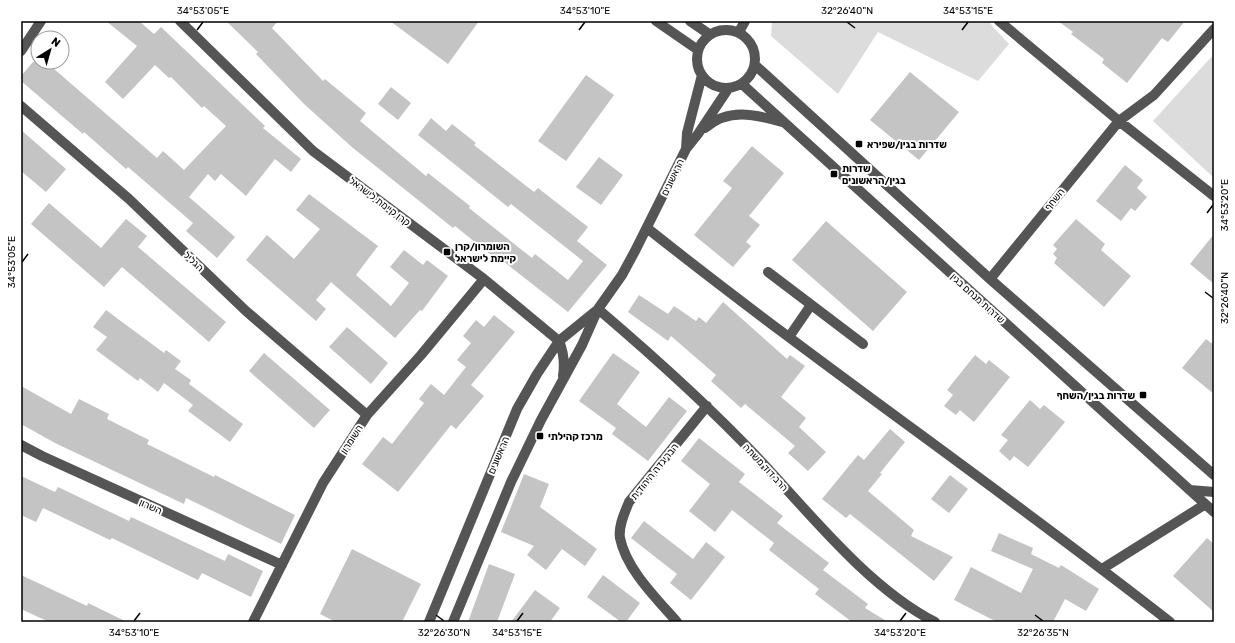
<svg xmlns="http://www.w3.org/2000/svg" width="1235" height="643" font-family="Rubik,'Noto Sans Hebrew',sans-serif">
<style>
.green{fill:#dcdcdc}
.building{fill:#c4c4c4}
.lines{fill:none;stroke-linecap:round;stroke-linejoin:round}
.minor{stroke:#555;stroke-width:10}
.ticks{fill:none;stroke:#000;stroke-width:1.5}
.poi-dot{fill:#000;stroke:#fff;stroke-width:1.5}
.labels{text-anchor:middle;stroke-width:4;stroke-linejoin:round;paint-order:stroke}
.poi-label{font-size:10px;font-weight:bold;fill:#000;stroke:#fff;text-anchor:start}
.street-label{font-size:10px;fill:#000;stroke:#fff}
.neatline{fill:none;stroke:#000;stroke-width:1.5}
.ticks-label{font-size:10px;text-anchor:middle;fill:#000}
</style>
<rect width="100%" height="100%" fill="#fff"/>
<path class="green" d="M 772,21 L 989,21 L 993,27 L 1009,44 L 978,81 L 878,32 L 838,94 L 771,36 Z
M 1214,54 L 1214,178 L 1153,121 Z"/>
<path class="building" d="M 106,21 L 139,21 L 154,34 L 161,27 L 265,126 L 263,128 L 301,159 L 291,172 L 275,159 L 246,196 L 221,174 L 215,181 L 208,174 L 189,197 L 235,237 L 217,258 L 186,231 L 193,223 L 128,167 L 126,169 L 84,132 L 83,134 L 21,81 L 21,76 L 33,62 L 46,62 L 157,158 L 163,151 L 184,170 L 226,126 L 204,106 L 202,108 L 171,77 L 169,78 L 155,65 L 123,99 L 105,82 L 137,46 Z
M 226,21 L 278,21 L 272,28 L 323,81 L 325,79 L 366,113 L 360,121 L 426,176 L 428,173 L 470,206 L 469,208 L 532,258 L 535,254 L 568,280 L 583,261 L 511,204 L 508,207 L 418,135 L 431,118 L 446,131 L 452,124 L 476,143 L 474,145 L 534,192 L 538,188 L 588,227 L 577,241 L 607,265 L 568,312 L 503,261 L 501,263 L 455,226 L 453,228 L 353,148 L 304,104 L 256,54 L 258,52 Z
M 390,21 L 479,21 L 448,64 Z
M 1058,21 L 1185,21 L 1168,42 L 1162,38 L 1127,83 L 1102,63 L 1104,59 L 1071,34 L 1073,32 Z
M 910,72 L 959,112 L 919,160 L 870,120 Z
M 586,75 L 614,95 L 566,161 L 538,141 Z
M 391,87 L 411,103 L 398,120 L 378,104 Z
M 21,130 L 66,169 L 46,192 L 21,171 Z
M 752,146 L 784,173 L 749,216 L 760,225 L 746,242 L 751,246 L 733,267 L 694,235 L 732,188 L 723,181 Z
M 599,157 L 623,175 L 601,205 L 576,187 Z
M 1125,165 L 1143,180 L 1137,188 L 1147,197 L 1135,211 L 1131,208 L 1121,221 L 1096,201 Z
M 309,194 L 378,246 L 356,275 L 391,306 L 409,283 L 390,267 L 404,250 L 423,265 L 427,260 L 448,276 L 422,311 L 420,310 L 395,338 L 331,282 L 316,300 L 326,309 L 316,321 L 246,260 L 267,235 L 294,259 L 320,229 L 296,210 Z
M 49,203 L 101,248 L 126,219 L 147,236 L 138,247 L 226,322 L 209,342 L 122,267 L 104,287 L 31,224 Z
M 1076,219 L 1105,244 L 1101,250 L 1131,276 L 1104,307 L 1054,263 L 1057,258 L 1053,254 L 1057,249 L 1053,245 Z
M 826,221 L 907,292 L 873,331 L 792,260 Z
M 1214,234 L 1214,284 L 1190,264 Z
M 639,295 L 668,314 L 674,306 L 696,321 L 699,317 L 706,323 L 723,302 L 787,359 L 790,355 L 805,366 L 781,397 L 806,418 L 799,427 L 826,452 L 808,471 L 788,453 L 795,446 L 745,404 L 741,408 L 711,381 L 716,375 L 671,336 L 668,341 L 628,312 Z
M 106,310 L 164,353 L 166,350 L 181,361 L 175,369 L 191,380 L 189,384 L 243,424 L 230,442 L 188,411 L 193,405 L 164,383 L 158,392 L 140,378 L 138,381 L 96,350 L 107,337 L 93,327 Z
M 494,315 L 515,332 L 471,385 L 484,396 L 456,429 L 451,425 L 398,492 L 362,464 L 383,437 L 392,444 L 424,403 L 419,399 L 431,384 L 444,395 L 466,367 L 457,360 L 471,343 L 463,336 L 476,320 L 484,327 Z
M 347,327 L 388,363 L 371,384 L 329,347 Z
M 1206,339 L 1214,345 L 1214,394 L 1182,368 Z
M 264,353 L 330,410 L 314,428 L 249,371 Z
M 613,353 L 640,372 L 617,404 L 646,427 L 669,397 L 687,411 L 648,461 L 612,434 L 616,428 L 579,401 Z
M 975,355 L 986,364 L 989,360 L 1010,377 L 974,422 L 960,410 L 956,415 L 944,406 L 953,395 L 947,390 Z
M 21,386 L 71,414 L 79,399 L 109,414 L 107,419 L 149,440 L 147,444 L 214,477 L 215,475 L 295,515 L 281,544 L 186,498 L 184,504 L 55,443 L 21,424 Z
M 1030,400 L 1040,409 L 1044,405 L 1065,422 L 1028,467 L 1014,456 L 1010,461 L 999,451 L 1008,440 L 1001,435 Z
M 890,429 L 905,442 L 880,473 L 882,474 L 868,491 L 914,530 L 911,536 L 953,557 L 934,581 L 850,514 L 846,518 L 822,499 L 858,455 L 864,460 Z
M 699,438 L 745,474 L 739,482 L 783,516 L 777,523 L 829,563 L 823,570 L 868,604 L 865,608 L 888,622 L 852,622 L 815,594 L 819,589 L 769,550 L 774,543 L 732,510 L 715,532 L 689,511 L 710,484 L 681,461 Z
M 524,474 L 549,484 L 540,507 L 597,549 L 585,566 L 562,549 L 546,570 L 527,555 L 534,546 L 501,532 Z
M 950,475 L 968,489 L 949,513 L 931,499 Z
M 21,476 L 55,492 L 58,487 L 129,521 L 131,517 L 225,561 L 228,554 L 263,571 L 251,597 L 202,573 L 198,580 L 112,538 L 110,540 L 43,508 L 36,522 L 21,515 Z
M 644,521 L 693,559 L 706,542 L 725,557 L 691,600 L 670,583 L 677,574 L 631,538 Z
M 999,533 L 1033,548 L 1031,554 L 1059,568 L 1061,565 L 1099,589 L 1086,611 L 1065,599 L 1053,622 L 997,622 L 954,600 L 971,567 L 1021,593 L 1033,569 L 991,551 Z
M 1207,538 L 1214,544 L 1214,612 L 1173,576 Z
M 352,549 L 421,584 L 402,622 L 336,622 L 320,614 Z
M 489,564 L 515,574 L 497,622 L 468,622 Z
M 21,575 L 87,606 L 88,603 L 127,622 L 49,622 L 21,609 Z
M 603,575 L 640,603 L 626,622 L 621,622 L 587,597 Z
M 535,590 L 560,608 L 550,622 L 511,622 Z"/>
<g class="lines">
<path class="minor" d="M 180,21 L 313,151 L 484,279 L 559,341 C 564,353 565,363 563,376
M 656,21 L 698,50
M 690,21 L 709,34
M 999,21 L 1119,121 L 1214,196
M697 59a29 29 0 1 1 58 0a29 29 0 1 1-58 0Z
M 739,32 L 745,21
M 21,51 L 41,21
M 755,65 L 990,279 L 1214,475
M 742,84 L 1214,512
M 21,106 L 129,199 L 246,311 L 367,415
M 705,128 C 728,108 754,114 782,122
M 686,149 L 687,133 L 702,75
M 647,228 C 818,364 998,487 1170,622
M 768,272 L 863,344
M 990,279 L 1119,121 L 1154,95 L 1214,29
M 598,309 C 653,356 706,403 756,456 C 808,511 867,587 935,622
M 789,337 L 811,305
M 21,445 L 42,456 L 282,565
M 1190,490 L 1214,492
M 1102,569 L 1204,505
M 253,622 L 323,483 L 367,415 L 421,355 L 484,279
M 429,622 L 517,409 L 537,374 L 559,341 L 596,311
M 453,622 L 511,482 L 541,420 L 582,345 L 598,309 L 622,275 L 635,251 L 686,149 L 698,134 L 728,89
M 677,622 C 657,599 626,569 620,538 C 618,526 625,512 629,502 L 707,406"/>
</g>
<path class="ticks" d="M 847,22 L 855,28M 197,30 L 203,22M 579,30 L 585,22M 962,30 L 968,22M 1207,213 L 1213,205M 22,262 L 28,254M 1205,292 L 1213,298M 436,615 L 444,621M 1035,615 L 1043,621M 134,621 L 140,613M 517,621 L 523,613M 900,621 L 906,613"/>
<g class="poi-dot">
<rect x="855" y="140" width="8" height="8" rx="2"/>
<rect x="830" y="170" width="8" height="8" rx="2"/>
<rect x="443" y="248" width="8" height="8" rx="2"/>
<rect x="1139" y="391" width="8" height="8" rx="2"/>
<rect x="536" y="432" width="8" height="8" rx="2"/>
</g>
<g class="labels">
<g class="poi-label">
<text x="867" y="148">שדרות בגין/שפירא</text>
<text x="842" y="172">שדרות<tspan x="842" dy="12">בגין/הראשונים</tspan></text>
<text x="455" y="250">השומרון/קרן<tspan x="455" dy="12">קיימת לישראל</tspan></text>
<text x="1135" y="399" text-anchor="end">שדרות בגין/השחף</text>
<text x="548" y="440">מרכז קהילתי</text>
</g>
<g class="street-label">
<text transform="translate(672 177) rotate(-64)" y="4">הראשונים</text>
<text transform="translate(1054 199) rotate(-51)" y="4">השחף</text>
<text transform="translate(380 201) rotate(37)" y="4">קרן קיימת לישראל</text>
<text transform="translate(194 261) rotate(44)" y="4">הגליל</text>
<text transform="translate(978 298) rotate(42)" y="4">שדרות מנחם בגין</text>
<text transform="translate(351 439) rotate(-57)" y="4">השומרון</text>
<text transform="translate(498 455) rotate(-67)" y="4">הראשונים</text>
<text transform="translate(766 467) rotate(47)" y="4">הרב דוד משתה</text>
<text transform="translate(654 471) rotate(-51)" y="4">הבריגדה היהודית</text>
<text transform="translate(151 506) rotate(24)" y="4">השרון</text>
</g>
</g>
<rect width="1235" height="643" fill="none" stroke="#ffffff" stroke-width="44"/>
<g transform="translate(50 50) rotate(37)"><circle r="19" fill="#ffffff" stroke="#999999"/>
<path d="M0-3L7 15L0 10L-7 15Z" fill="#000000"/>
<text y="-6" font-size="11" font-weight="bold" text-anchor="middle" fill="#000000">N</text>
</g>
<rect x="22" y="22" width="1191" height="599" class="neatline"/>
<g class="ticks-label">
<text x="203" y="14">34°53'05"E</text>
<text x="585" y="14">34°53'10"E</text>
<text x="847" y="14">32°26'40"N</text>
<text x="968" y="14">34°53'15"E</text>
<text transform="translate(1224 205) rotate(-90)" y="4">34°53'20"E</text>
<text transform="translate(11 262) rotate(-90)" y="4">34°53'05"E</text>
<text transform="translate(1224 298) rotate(-90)" y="4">32°26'40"N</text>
<text x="134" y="636">34°53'10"E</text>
<text x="444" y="636">32°26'30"N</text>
<text x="517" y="636">34°53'15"E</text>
<text x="900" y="636">34°53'20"E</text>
<text x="1043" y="636">32°26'35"N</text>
</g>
</svg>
